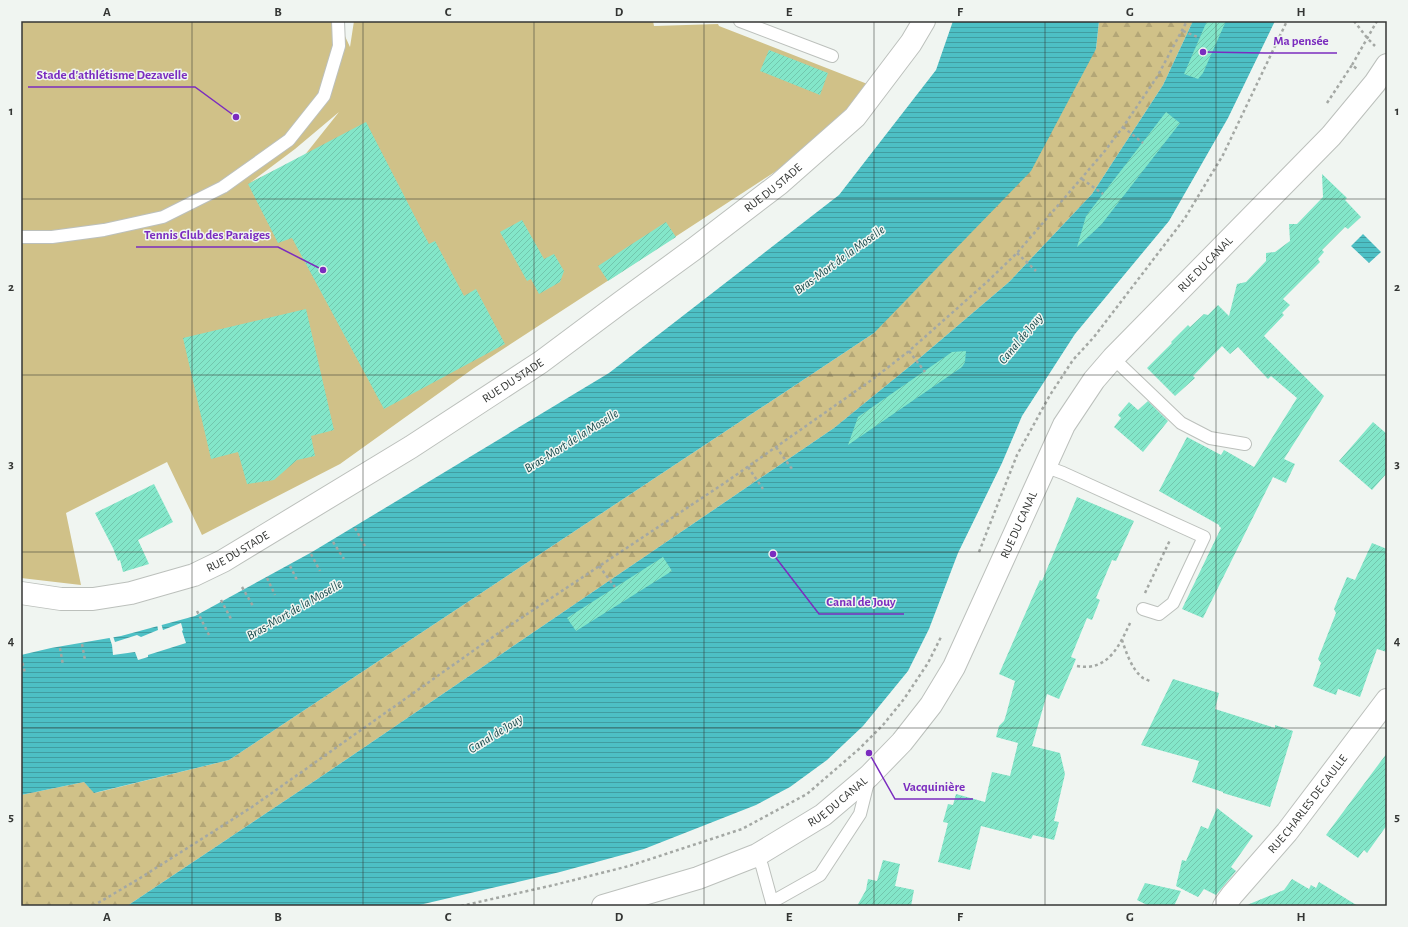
<svg xmlns="http://www.w3.org/2000/svg" width="1408" height="927" font-family="'Alegreya Sans',sans-serif">
<style>
.forest{fill:url(#forest-firs)}
.pitch{fill:#d0c188;fill-rule:evenodd}
.water{fill:url(#water-rules)}
.pier{fill:#f0f5f1}
.building{fill:url(#building-hatch)}
.lines{fill:none;stroke-linecap:round;stroke-linejoin:round}
.service-casing{stroke:#bcc0bc;stroke-width:14}
.minor-casing{stroke:#bcc0bc;stroke-width:24}
.tertiary-casing{stroke:#bcc0bc;stroke-width:24}
.path{stroke:#a4a8a4;stroke-width:2.5;stroke-dasharray:3 3;stroke-linecap:butt}
.service{stroke:#fff;stroke-width:12}
.minor{stroke:#fff;stroke-width:22}
.tertiary{stroke:#fff;stroke-width:22}
.grid{fill:none;stroke:#343634;stroke-width:1;stroke-opacity:0.55}
.labels{text-anchor:middle;stroke-width:3;stroke-linejoin:round;paint-order:stroke}
.street-label{font-size:12px;fill:#343634;stroke:#f0f5f1}
.water-label{font-size:13px;font-style:italic;fill:#194b4d;stroke:#f0f5f1}
.leader{fill:none;stroke:#7b2cbf;stroke-width:1.5}
.callout-dot{fill:#7b2cbf;stroke:#f0f5f1;stroke-width:1.5}
.callout-label{font-size:13px;text-anchor:middle;font-weight:bold;fill:#7b2cbf;stroke:#f0f5f1;stroke-width:3;stroke-linejoin:round;paint-order:stroke}
.neatline{fill:none;stroke:#343634;stroke-width:1.5}
.grid-label{font-size:13px;text-anchor:middle;font-weight:bold;fill:#343634}
</style>
<defs>
<pattern id="forest-firs" width="22" height="20" patternUnits="userSpaceOnUse"><rect width="22" height="20" fill="#d0c188"/><path d="M5 1l3.5 6h-7zM16 11l3.5 6h-7z" fill="#b3a676"/></pattern>
<pattern id="water-rules" width="6" height="5" patternUnits="userSpaceOnUse"><rect width="6" height="5" fill="#4dc0c5"/><path d="M0 2.5h6" fill="none" stroke="#419da1"/></pattern>
<pattern id="building-hatch" width="6" height="6" patternUnits="userSpaceOnUse"><rect width="6" height="6" fill="#83e6c9"/><path d="M-1 1l2-2M0 6l6-6M5 7l2-2" fill="none" stroke="#72c6ad"/></pattern>
</defs>
<rect width="100%" height="100%" fill="#f0f5f1"/>
<path class="forest" d="M 1099,21 L 1193,21 L 1163,85 L 1092,194 L 1009,282 L 915,362 L 834,428 L 322,776 L 127,906 L 21,906 L 21,795 L 84,782 L 95,793 L 229,760 L 874,333 L 1096,49 Z"/>
<path class="pitch" d="M 21,21 L 338,21 L 350,47 L 354,21 L 653,21 L 654,26 L 718,24 L 719,26 L 870,85 L 807,151 L 474,368 L 340,464 L 202,535 L 167,462 L 66,513 L 81,585 L 21,578 ZM 339,112 L 304,156 L 251,182 L 295,149 Z"/>
<path class="water" d="M 953,21 L 1099,21 L 1096,49 L 1031,171 L 874,333 L 229,760 L 94,793 L 84,782 L 21,795 L 21,655 L 51,648 L 121,636 L 195,616 L 312,552 L 609,373 L 839,195 L 936,70 Z
M 1193,21 L 1275,21 L 1228,118 L 1169,221 L 1075,334 L 1022,416 L 1002,463 L 958,553 L 929,629 L 908,671 L 863,726 L 827,760 L 790,787 L 756,805 L 644,849 L 560,872 L 415,906 L 127,906 L 322,776 L 834,428 L 915,362 L 1009,282 L 1092,194 L 1163,85 Z
M 1363,234 L 1381,252 L 1369,263 L 1351,246 Z"/>
<path class="pier" d="M 161,623 L 163,630 L 181,623 L 183,630 L 182,631 L 186,643 L 148,655 L 148,657 L 138,660 L 135,652 L 113,655 L 112,645 L 109,636 L 113,636 L 115,642 L 137,635 L 141,637 L 158,630 L 157,624 Z"/>
<path class="building" d="M 1207,21 L 1226,21 L 1203,73 L 1198,79 L 1184,74 Z
M 769,50 L 828,73 L 820,95 L 760,71 Z
M 1166,112 L 1180,123 L 1101,225 L 1077,247 L 1086,216 Z
M 366,122 L 429,244 L 435,241 L 464,296 L 476,289 L 505,344 L 384,409 L 292,238 L 278,243 L 248,184 Z
M 1322,174 L 1347,198 L 1345,200 L 1361,217 L 1348,229 L 1345,227 L 1322,250 L 1324,252 L 1318,259 L 1320,262 L 1283,299 L 1290,305 L 1282,313 L 1284,315 L 1264,336 L 1324,396 L 1284,459 L 1295,464 L 1286,483 L 1273,477 L 1203,618 L 1182,609 L 1221,528 L 1219,526 L 1219,525 L 1159,491 L 1187,437 L 1221,455 L 1224,450 L 1254,467 L 1297,398 L 1271,376 L 1268,379 L 1238,347 L 1230,354 L 1222,346 L 1193,376 L 1195,378 L 1175,396 L 1147,368 L 1172,343 L 1171,342 L 1188,325 L 1190,327 L 1204,314 L 1208,315 L 1218,305 L 1229,316 L 1237,284 L 1246,282 L 1266,261 L 1266,253 L 1275,252 L 1290,241 L 1289,224 L 1297,224 L 1323,197 Z
M 522,220 L 544,259 L 554,254 L 564,271 L 560,282 L 539,294 L 531,279 L 527,281 L 500,232 Z
M 666,222 L 676,237 L 608,281 L 598,266 Z
M 306,309 L 334,430 L 311,436 L 315,456 L 297,460 L 274,480 L 247,484 L 238,452 L 211,459 L 183,338 Z
M 966,351 L 965,362 L 962,367 L 848,445 L 858,417 L 952,352 Z
M 1148,401 L 1168,421 L 1143,452 L 1114,427 L 1121,418 L 1118,415 L 1129,402 L 1138,410 Z
M 1373,422 L 1387,434 L 1387,473 L 1372,490 L 1339,461 Z
M 154,484 L 173,522 L 138,540 L 149,564 L 123,572 L 120,560 L 118,561 L 113,548 L 95,513 Z
M 1077,497 L 1134,521 L 1116,561 L 1112,560 L 1096,598 L 1100,600 L 1092,620 L 1087,618 L 1071,657 L 1076,659 L 1059,699 L 1047,694 L 1032,746 L 1060,753 L 1065,774 L 1054,821 L 1059,822 L 1054,840 L 1033,835 L 1031,839 L 981,826 L 970,870 L 938,862 L 948,823 L 943,822 L 948,804 L 953,805 L 956,794 L 985,802 L 992,772 L 1010,776 L 1018,743 L 996,737 L 999,726 L 1004,721 L 1006,715 L 1015,681 L 999,674 L 1040,580 L 1042,581 Z
M 1372,543 L 1387,549 L 1387,652 L 1377,649 L 1360,697 L 1338,689 L 1336,695 L 1313,686 L 1321,663 L 1318,659 L 1336,613 L 1334,609 L 1347,577 L 1355,580 Z
M 663,557 L 672,571 L 576,631 L 567,618 Z
M 1173,679 L 1219,693 L 1215,709 L 1275,728 L 1275,725 L 1293,731 L 1270,807 L 1223,793 L 1223,792 L 1192,782 L 1199,761 L 1141,745 Z
M 1387,753 L 1387,825 L 1367,853 L 1364,850 L 1358,858 L 1326,835 Z
M 1217,808 L 1253,836 L 1231,867 L 1236,871 L 1216,895 L 1204,889 L 1198,897 L 1176,886 L 1182,860 L 1186,861 L 1201,826 L 1208,829 Z
M 883,860 L 900,864 L 895,886 L 914,890 L 911,906 L 857,906 L 866,890 L 868,879 L 877,881 Z
M 1292,879 L 1309,889 L 1311,885 L 1316,888 L 1319,882 L 1358,906 L 1247,906 L 1247,905 L 1284,890 Z
M 1145,883 L 1181,891 L 1174,906 L 1149,906 L 1137,900 Z"/>
<g class="lines">
<defs>
<path id="service" d="M 740,21 L 832,56
M 21,237 L 52,237 L 104,230 L 163,217 L 223,187 L 289,140 L 324,96 L 339,46 L 338,21
M 1113,358 L 1181,423 L 1210,438 L 1245,444
M 1044,466 L 1063,473 L 1204,537 L 1173,603 L 1159,614 L 1143,609
M 757,855 L 762,866 L 773,906
M 772,902 L 820,875 L 860,814 L 869,778"/>
<g id="minor">
<path id="s1" d="M 21,593 L 61,599 L 93,599 L 131,593 L 194,575 L 223,561 L 411,447 L 541,362 L 620,303 L 694,249 L 779,184 L 855,117 L 911,43 L 924,21"/>
<path id="s2" d="M 1224,906 L 1232,895 L 1287,832 L 1387,700"/>
</g>
<g id="tertiary">
<path id="s3" d="M 603,906 L 698,878 L 757,855 L 823,815 L 869,776 L 902,742 L 931,705 L 954,667 L 1064,425 L 1094,380 L 1113,358 L 1331,136 L 1375,83 L 1387,65"/>
</g>
</defs>
<use href="#service" class="service-casing"/>
<use href="#minor" class="minor-casing"/>
<use href="#tertiary" class="tertiary-casing"/>
<path class="path" d="M 1354,21 L 1368,39 L 1375,46
M 1183,31 L 1200,38
M 1352,65 L 1377,21
M 1327,103 L 1352,65 L 1357,69
M 1123,127 L 1143,143
M 1082,179 L 1103,194
M 1017,253 L 1036,271
M 909,351 L 925,372
M 776,447 L 792,469
M 748,467 L 763,489
M 355,528 L 365,546
M 333,542 L 344,559
M 979,552 L 1017,455 L 1050,395 L 1073,360 L 1094,337 L 1185,218 L 1223,155 L 1287,21
M 311,554 L 320,571
M 290,566 L 298,582
M 599,566 L 615,587
M 267,578 L 275,595
M 242,587 L 253,606
M 1145,593 L 1170,540
M 221,600 L 231,619
M 197,611 L 209,635
M 1122,640 C 1126,652 1132,670 1143,678 C 1146,679 1149,681 1152,682
M 82,644 L 85,660
M 60,648 L 63,665
M 21,657 L 25,673
M 1077,666 C 1109,672 1120,644 1131,621
M 93,906 L 137,880 L 252,807 L 497,634 L 726,482 L 873,379 L 909,351 L 988,281 L 1017,253 L 1104,152 L 1123,127 L 1157,77 L 1187,21
M 461,906 L 554,885 L 629,866 L 742,829 L 807,794 L 859,749 L 883,725 L 904,699 L 928,663 L 941,637"/>
<use href="#service" class="service"/>
<use href="#minor" class="minor"/>
<use href="#tertiary" class="tertiary"/>
</g>
<path class="grid" d="M 192,21 L 192,906M 363,21 L 363,906M 534,21 L 534,906M 704,21 L 704,906M 874,21 L 874,906M 1045,21 L 1045,906M 1216,21 L 1216,906M 21,199 L 1387,199M 21,375 L 1387,375M 21,552 L 1387,552M 21,728 L 1387,728"/>
<g class="labels">
<g class="street-label">
<text dy="4" stroke="none"><textPath href="#s1" startOffset="874">RUE DU STADE</textPath></text>
<text dy="4" stroke="none"><textPath href="#s3" startOffset="919">RUE DU CANAL</textPath></text>
<text dy="4" stroke="none"><textPath href="#s1" startOffset="550">RUE DU STADE</textPath></text>
<text dy="4" stroke="none"><textPath href="#s3" startOffset="595">RUE DU CANAL</textPath></text>
<text dy="4" stroke="none"><textPath href="#s1" startOffset="226">RUE DU STADE</textPath></text>
<text dy="4" stroke="none"><textPath href="#s3" startOffset="259">RUE DU CANAL</textPath></text>
<text dy="4" stroke="none"><textPath href="#s2" startOffset="132">RUE CHARLES DE GAULLE</textPath></text>
</g>
<g class="water-label">
<text transform="translate(839 259) rotate(-36)" y="5">Bras-Mort de la Moselle</text>
<text transform="translate(1020 338) rotate(-50)" y="5">Canal de Jouy</text>
<text transform="translate(571 440) rotate(-32)" y="5">Bras-Mort de la Moselle</text>
<text transform="translate(294 609) rotate(-30)" y="5">Bras-Mort de la Moselle</text>
<text transform="translate(495 733) rotate(-32)" y="5">Canal de Jouy</text>
</g>
</g>
<path class="leader" d="M1203 52L1265 53H1337M236 117L195 87H28M323 270L278 247H136M773 554L819 614H904M869 753L895 799H973"/>
<g class="callout-dot">
<circle cx="1203" cy="52" r="4"/>
<circle cx="236" cy="117" r="4"/>
<circle cx="323" cy="270" r="4"/>
<circle cx="773" cy="554" r="4"/>
<circle cx="869" cy="753" r="4"/>
</g>
<g class="callout-label">
<text x="1301" y="45">Ma pensée</text>
<text x="112" y="79">Stade d'athlétisme Dezavelle</text>
<text x="207" y="239">Tennis Club des Paraiges</text>
<text x="861" y="606">Canal de Jouy</text>
<text x="934" y="791">Vacquinière</text>
</g>
<rect width="1408" height="927" fill="none" stroke="#f0f5f1" stroke-width="44"/>
<rect x="22" y="22" width="1364" height="883" class="neatline"/>
<g class="grid-label">
<text x="107" y="16">A</text>
<text x="278" y="16">B</text>
<text x="448" y="16">C</text>
<text x="619" y="16">D</text>
<text x="789" y="16">E</text>
<text x="960" y="16">F</text>
<text x="1130" y="16">G</text>
<text x="1301" y="16">H</text>
<text x="11" y="115">1</text>
<text x="1397" y="115">1</text>
<text x="11" y="291">2</text>
<text x="1397" y="291">2</text>
<text x="11" y="468">3</text>
<text x="1397" y="468">3</text>
<text x="11" y="645">4</text>
<text x="1397" y="645">4</text>
<text x="11" y="821">5</text>
<text x="1397" y="821">5</text>
<text x="107" y="921">A</text>
<text x="278" y="921">B</text>
<text x="448" y="921">C</text>
<text x="619" y="921">D</text>
<text x="789" y="921">E</text>
<text x="960" y="921">F</text>
<text x="1130" y="921">G</text>
<text x="1301" y="921">H</text>
</g>
</svg>
